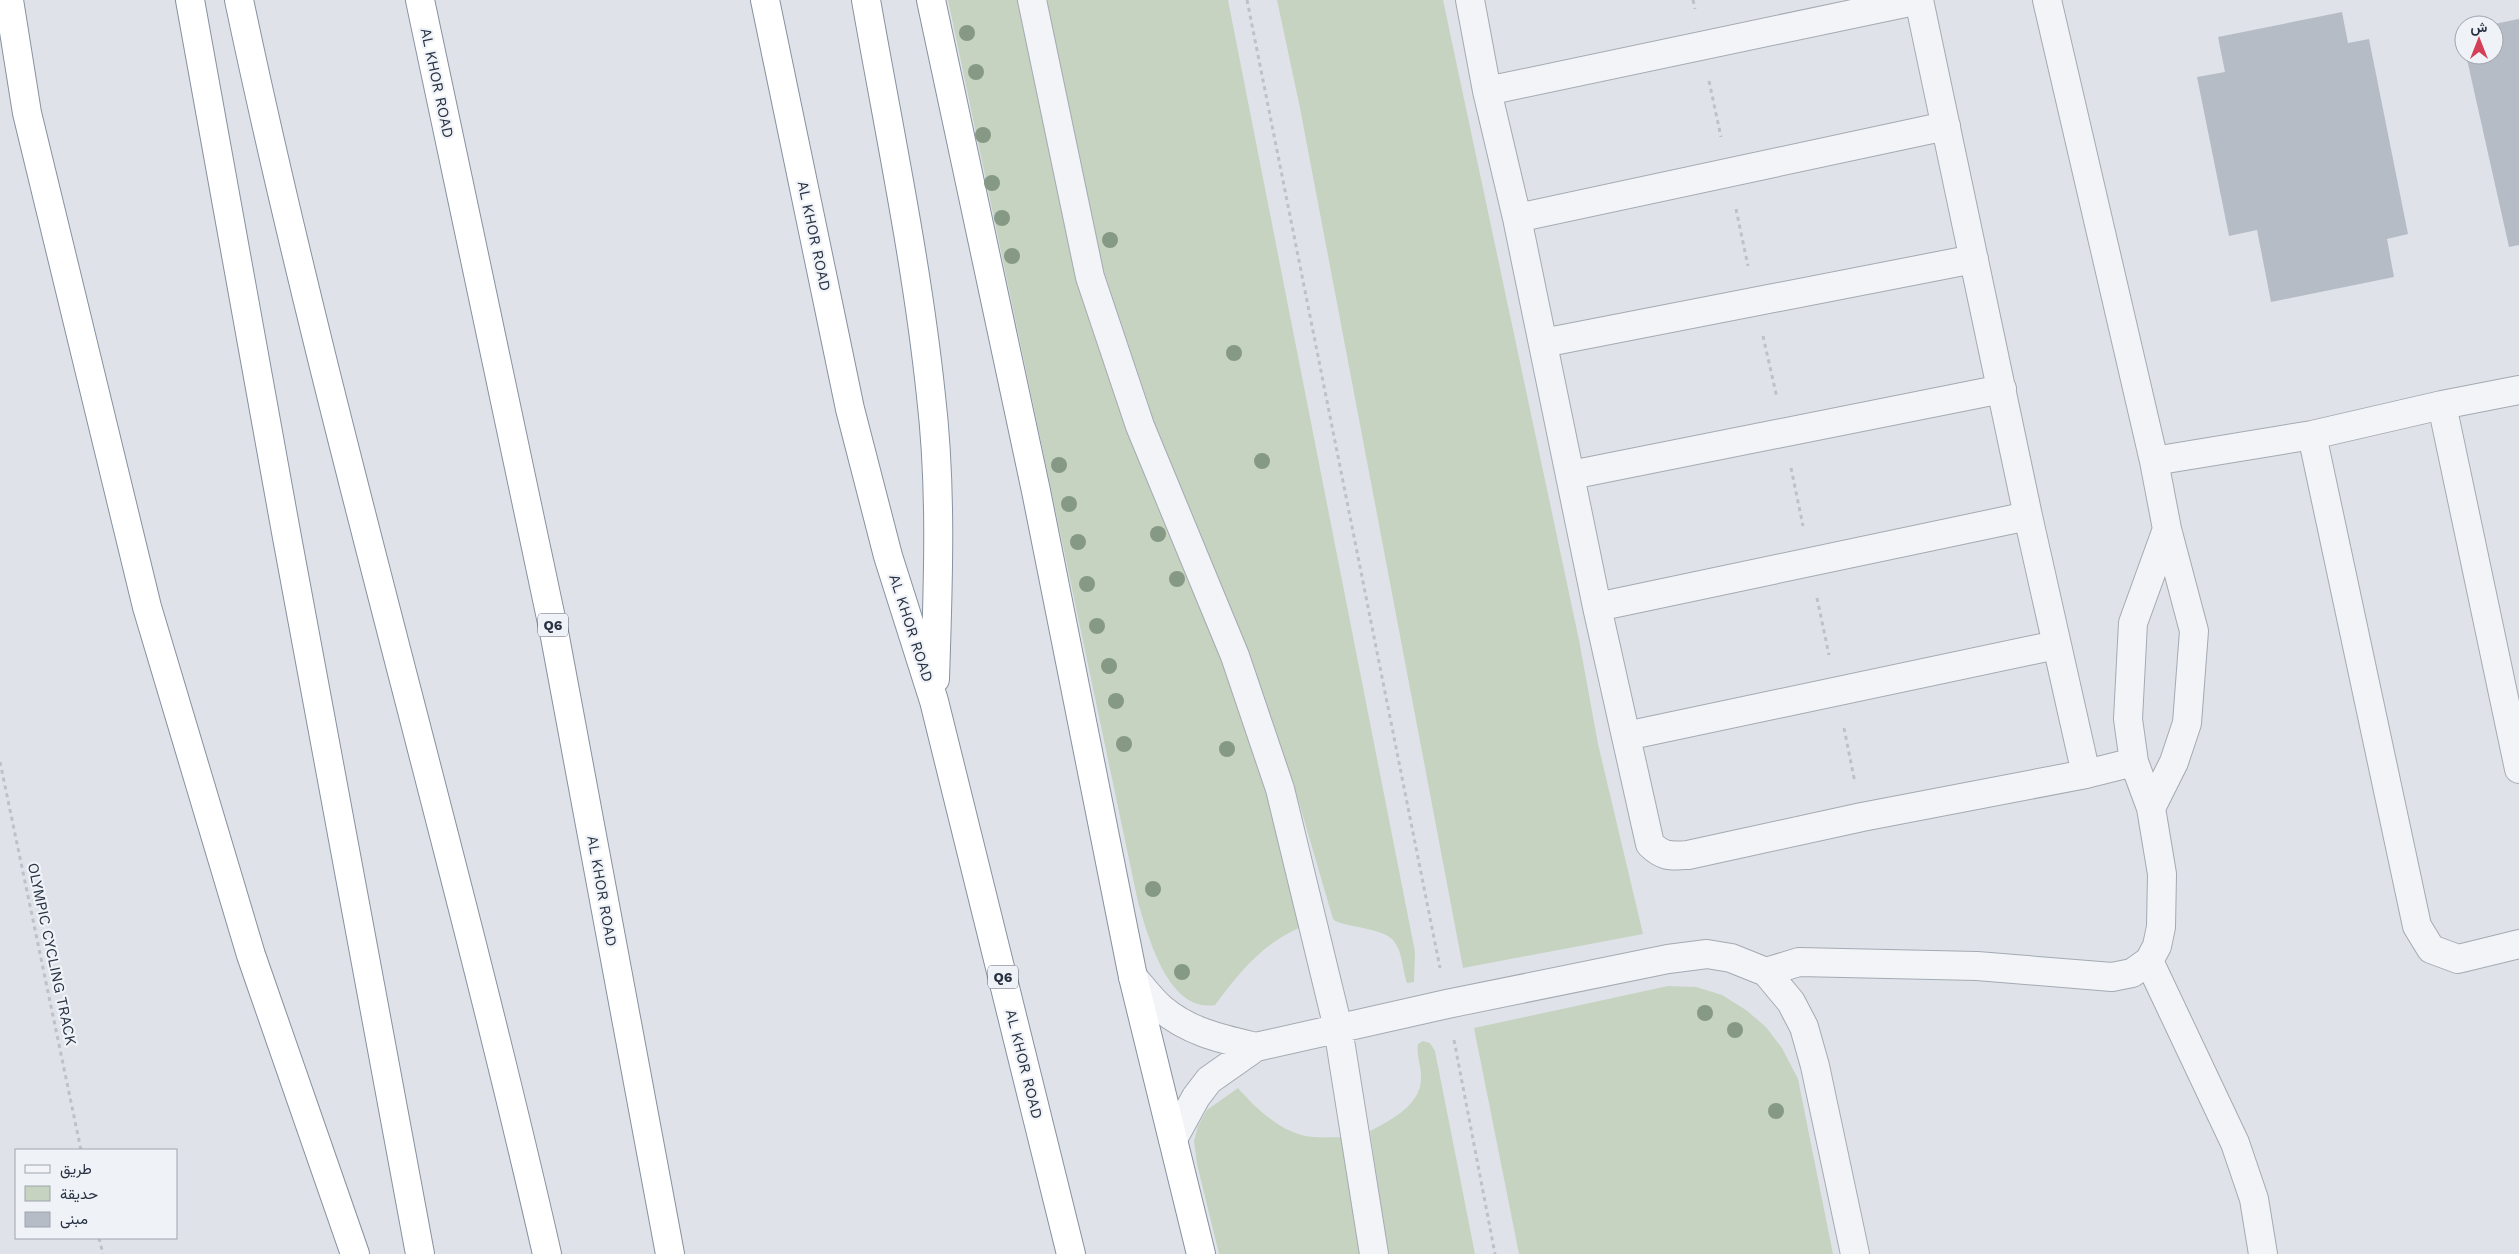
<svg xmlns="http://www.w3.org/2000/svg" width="2519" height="1254" font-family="'Work Sans',Vazirmatn,sans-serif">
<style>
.green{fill:#c5d3c0}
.building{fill:#b6bcc6}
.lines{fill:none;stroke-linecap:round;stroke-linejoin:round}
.minor-casing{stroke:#a4aab3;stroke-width:30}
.highway-casing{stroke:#8691a0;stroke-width:30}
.path{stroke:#bdc1c8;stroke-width:3;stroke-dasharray:4 4;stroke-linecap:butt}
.minor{stroke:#f2f4f7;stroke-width:28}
.highway{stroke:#fff;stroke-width:28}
.tree{fill:#859985}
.labels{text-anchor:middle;stroke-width:4.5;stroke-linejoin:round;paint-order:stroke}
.shield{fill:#eff2f7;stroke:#636b78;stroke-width:1}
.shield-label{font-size:14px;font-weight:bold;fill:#273141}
.street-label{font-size:15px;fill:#273141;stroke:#eff2f7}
</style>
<rect width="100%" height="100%" fill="#dfe3e9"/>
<path class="green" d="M 948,0 L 1020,0 L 1043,119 L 1083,289 L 1222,660 L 1268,794 L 1303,926 C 1263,943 1241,970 1215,1005 C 1168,1013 1148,936 1138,902 Z
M 1047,0 L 1228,0 L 1415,952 L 1414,982 L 1407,983 C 1402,968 1403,951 1392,939 C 1380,927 1340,927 1333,919 L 1293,782 L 1247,652 L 1149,416 L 1104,272 L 1071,124 Z
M 1277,0 L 1443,0 L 1579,640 L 1598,744 L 1643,934 L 1463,968 L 1300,108 Z
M 1668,986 L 1696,987 L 1722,995 L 1746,1010 L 1766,1027 L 1782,1048 L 1798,1079 L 1833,1254 L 1519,1254 L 1474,1028 Z
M 1423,1041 L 1430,1043 L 1435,1051 L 1475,1254 L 1388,1254 L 1370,1131 C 1390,1121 1420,1105 1421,1080 C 1422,1067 1416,1056 1418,1044 Z
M 1238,1088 C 1257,1110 1284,1135 1314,1137 C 1326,1138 1338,1137 1349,1137 L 1366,1254 L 1219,1254 L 1197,1164 L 1194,1141 L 1198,1126 L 1207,1110 Z"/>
<path class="building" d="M 2342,12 L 2348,43 L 2369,39 L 2408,234 L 2387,239 L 2394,277 L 2271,302 L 2257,230 L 2229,236 L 2197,77 L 2225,72 L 2218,37 Z
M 2519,19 L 2519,245 L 2509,247 L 2466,55 L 2494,55 L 2494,24 Z"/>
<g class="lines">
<defs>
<path id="minor" d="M 1032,0 L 1090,277 L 1140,426 L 1235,656 L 1280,789 L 1338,1028 L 1374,1254
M 1470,0 L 1487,91 L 1517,218 L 1597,607 L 1650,844 C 1663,857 1670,856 1688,855 L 1862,817 L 2086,774 L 2134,762
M 1487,91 L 1919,0 L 2028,516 L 2086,774
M 1517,218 L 1946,126
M 1543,343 L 1974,259
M 2442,405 L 2519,769
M 2312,435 L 2417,926 L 2431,949 L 2458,959 L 2519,944
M 2154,461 L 2312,435 L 2442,405 L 2519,390
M 1571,475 L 2002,389
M 1597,607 L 2028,516
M 1626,736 L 2056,645
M 2151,808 L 2134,762 L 2128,719 L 2133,623 L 2167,529
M 2149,961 L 2235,1143 L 2254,1199 L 2263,1254
M 1766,972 L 1799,962 L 1977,966 L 2112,977 L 2132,973 L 2149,961 L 2157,946 L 2161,927 L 2162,874 L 2151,808 L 2174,762 L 2187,723 L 2194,631 L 2167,529 L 2154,461 L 2047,0
M 1133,977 C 1142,987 1151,1000 1162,1009 C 1189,1032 1222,1039 1256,1047
M 1173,1139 L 1196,1097 L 1209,1080 L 1256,1047 L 1447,1004 L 1668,959 L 1707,954 L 1731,958 L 1766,972 L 1791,1002 L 1804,1027 L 1815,1066 L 1855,1254"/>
<path id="highway" d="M 9,0 L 27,113 L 147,607 L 251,955 L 355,1254
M 190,0 L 286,532 L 420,1254
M 239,0 C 328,421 451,834 547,1254
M 420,0 L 555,637 L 670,1254
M 765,0 L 850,409 L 888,556 L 934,701 L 1071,1254
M 866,0 C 889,131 917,263 931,396 C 942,490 938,585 935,679
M 931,0 L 1036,491 L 1133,977 L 1201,1254"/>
</defs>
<use href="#minor" class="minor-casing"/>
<use href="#highway" class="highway-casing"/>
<path class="path" d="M 1247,0 L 1440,968
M 1693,0 L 1695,9
M 1709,81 L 1721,137
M 1736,209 L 1748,266
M 1763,336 L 1777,398
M 1791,468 L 1803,526
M 1817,598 L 1829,655
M 1844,728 L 1855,783
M 0,762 L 81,1150
M 1454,1040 L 1495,1254
M 99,1238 L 103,1254"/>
<use href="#minor" class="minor"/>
<use href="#highway" class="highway"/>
</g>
<g class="tree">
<circle cx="967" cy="33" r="8"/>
<circle cx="976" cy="72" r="8"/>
<circle cx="983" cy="135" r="8"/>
<circle cx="992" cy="183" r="8"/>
<circle cx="1002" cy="218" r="8"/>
<circle cx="1110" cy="240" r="8"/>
<circle cx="1012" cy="256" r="8"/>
<circle cx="1234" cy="353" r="8"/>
<circle cx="1262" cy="461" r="8"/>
<circle cx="1059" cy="465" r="8"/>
<circle cx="1069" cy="504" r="8"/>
<circle cx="1158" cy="534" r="8"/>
<circle cx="1078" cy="542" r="8"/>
<circle cx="1177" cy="579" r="8"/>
<circle cx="1087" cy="584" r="8"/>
<circle cx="1097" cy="626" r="8"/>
<circle cx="1109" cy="666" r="8"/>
<circle cx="1116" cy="701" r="8"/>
<circle cx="1124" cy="744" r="8"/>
<circle cx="1227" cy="749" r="8"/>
<circle cx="1153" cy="889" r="8"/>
<circle cx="1182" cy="972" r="8"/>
<circle cx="1705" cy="1013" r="8"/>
<circle cx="1735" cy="1030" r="8"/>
<circle cx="1776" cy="1111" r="8"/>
</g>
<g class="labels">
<g class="shield">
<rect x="538" y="613.5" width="30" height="23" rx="4"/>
<rect x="988" y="965.5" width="30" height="23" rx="4"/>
</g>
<g class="shield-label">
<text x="553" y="630">Q6</text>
<text x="1003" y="982">Q6</text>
</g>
<g class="street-label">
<text transform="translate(437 83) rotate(78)" y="5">AL KHOR ROAD</text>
<text transform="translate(814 236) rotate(78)" y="5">AL KHOR ROAD</text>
<text transform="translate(911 628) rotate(72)" y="5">AL KHOR ROAD</text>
<text transform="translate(602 891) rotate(80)" y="5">AL KHOR ROAD</text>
<text transform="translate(52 954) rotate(78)" y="5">OLYMPIC CYCLING TRACK</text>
<text transform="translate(1024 1064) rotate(76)" y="5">AL KHOR ROAD</text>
</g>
</g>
<rect x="15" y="1149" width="162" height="90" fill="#eff2f7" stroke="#9fa5ae"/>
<rect x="25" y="1165" width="25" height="8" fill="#f2f4f7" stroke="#9fa5ae"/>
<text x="60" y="1174" font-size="15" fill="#273141">طريق</text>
<rect x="25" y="1186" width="25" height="15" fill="#c5d3c0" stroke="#9fa5ae"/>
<text x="60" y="1199" font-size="15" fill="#273141">حديقة</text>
<rect x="25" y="1212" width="25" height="15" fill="#b6bcc6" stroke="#9fa5ae"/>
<text x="60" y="1224" font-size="15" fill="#273141">مبنى</text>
<g transform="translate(2479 40)"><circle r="24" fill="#eff2f7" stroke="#9fa5ae"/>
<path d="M0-4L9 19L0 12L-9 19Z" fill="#d43f57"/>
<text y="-8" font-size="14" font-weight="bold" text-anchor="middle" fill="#273141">ش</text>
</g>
</svg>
